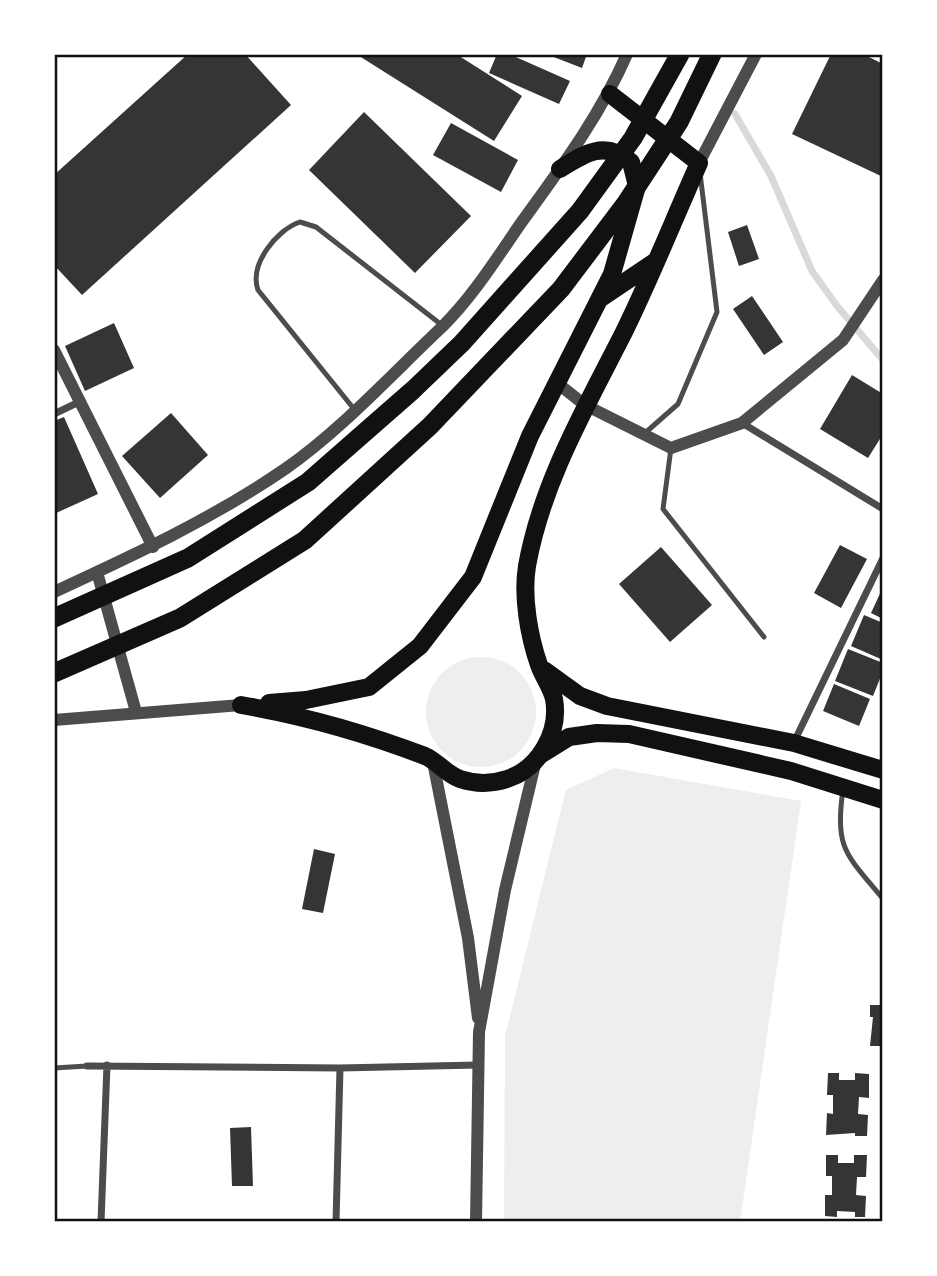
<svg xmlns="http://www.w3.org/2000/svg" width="937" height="1276" font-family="'Alegreya Sans',sans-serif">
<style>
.green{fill:#eee}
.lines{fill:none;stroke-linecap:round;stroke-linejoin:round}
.stream{stroke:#d9d9d9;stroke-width:7}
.building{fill:#353535}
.service{stroke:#4c4c4c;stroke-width:5}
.minor{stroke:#4c4c4c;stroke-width:7}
.tertiary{stroke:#4c4c4c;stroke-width:12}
.primary{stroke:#111;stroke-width:18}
.trunk{stroke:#111;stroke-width:19}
.neatline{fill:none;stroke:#111;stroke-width:2.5}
</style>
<rect width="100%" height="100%" fill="#fff"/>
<path class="green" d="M426 712a55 55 0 1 1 110 0a55 55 0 1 1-110 0Z
M 614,768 L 801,801 L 740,1222 L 504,1222 L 505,1036 L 566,790 Z"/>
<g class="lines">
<path class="stream" d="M 735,114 L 771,176 L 812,271 L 837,306 L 883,360"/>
</g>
<path class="building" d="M 188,54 L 245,54 L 291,105 L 82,295 L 54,265 L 54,175 Z
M 356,54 L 456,54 L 522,96 L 494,141 Z
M 497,54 L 509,54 L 570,81 L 559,104 L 489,73 Z
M 546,54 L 587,54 L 582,68 Z
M 831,54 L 863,54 L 883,64 L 883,177 L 792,134 Z
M 364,112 L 471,216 L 415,273 L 309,170 Z
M 451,123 L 518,160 L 501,192 L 433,155 Z
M 747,225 L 759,259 L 739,266 L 728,232 Z
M 752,296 L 783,342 L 764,355 L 733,309 Z
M 114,323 L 134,368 L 85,391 L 65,346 Z
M 852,375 L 883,394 L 883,434 L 868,458 L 820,429 Z
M 171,413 L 208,455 L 160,498 L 122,456 Z
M 64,417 L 98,494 L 54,514 L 54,421 Z
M 840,545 L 867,559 L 841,608 L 814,593 Z
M 661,547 L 712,605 L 670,642 L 619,584 Z
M 883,587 L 883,619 L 871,613 Z
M 864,615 L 883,623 L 883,660 L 851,646 Z
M 848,649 L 883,663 L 883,671 L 873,696 L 835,681 Z
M 834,684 L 870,699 L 859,726 L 823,711 Z
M 314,849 L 335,854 L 323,913 L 302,909 Z
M 870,1005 L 883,1005 L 883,1046 L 870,1046 L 873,1017 L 870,1017 Z
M 828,1073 L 839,1073 L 839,1080 L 855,1080 L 855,1073 L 869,1074 L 869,1098 L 859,1097 L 858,1114 L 868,1115 L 867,1136 L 855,1136 L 855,1133 L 826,1135 L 827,1113 L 833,1114 L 833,1095 L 827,1095 Z
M 251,1127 L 253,1186 L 232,1186 L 230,1128 Z
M 826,1155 L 838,1155 L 838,1163 L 854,1163 L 854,1155 L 867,1155 L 866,1177 L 857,1177 L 856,1195 L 866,1196 L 865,1217 L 855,1217 L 855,1212 L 837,1211 L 837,1217 L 825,1216 L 825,1195 L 832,1195 L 832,1176 L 826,1176 Z"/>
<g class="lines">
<path class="service" d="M 354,409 L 258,290 C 249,265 276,230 300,222 L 316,227 L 443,326
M 645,433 L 678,404 L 717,312 L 700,173
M 671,448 L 663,509 L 764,637
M 843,790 C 834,849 847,855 883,899
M 54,1068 L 87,1066"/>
<path class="minor" d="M 54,414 L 81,401
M 742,423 L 883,509
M 794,742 L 883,558
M 87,1066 L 340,1068 L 336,1222
M 340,1068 L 478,1065
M 101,1222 L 107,1065"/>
<path class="tertiary" d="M 699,163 L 756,54
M 54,350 L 153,547
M 557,383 L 585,405 L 671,448 L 742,423 L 843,340 L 883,280
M 97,572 L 136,712
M 54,592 C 134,555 212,519 285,469 C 341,430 393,373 443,326 C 474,295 496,259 521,223 C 560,169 600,116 627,54
M 54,720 L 241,705
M 433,762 L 468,938 L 478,1018
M 476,1222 L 479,1032 L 505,890 L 536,760"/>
<path class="primary" d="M 601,298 L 656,261
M 544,670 L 580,696 L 607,706 L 794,743 L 883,770
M 269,703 L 306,700 L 369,687 L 420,646 L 473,577 L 530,436 L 612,274 L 637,186 L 631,162 C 605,140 585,153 560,169
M 241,705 C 305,716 365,733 425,756 C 437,761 446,774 460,779 C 475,784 492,784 507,779 C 539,769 560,732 554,699 C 551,686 543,677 539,665 C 529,636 522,597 527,566 C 542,482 586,407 624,332 C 651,277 674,219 699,163 L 610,94
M 540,755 L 569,737 L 597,733 L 629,734 L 791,771 L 883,800"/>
<path class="trunk" d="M 54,618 L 188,558 L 308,482 L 413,390 L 462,343 L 580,211 L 633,138 L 680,54
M 54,673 L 180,618 L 305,540 L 430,426 L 561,289 L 626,203 L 679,122 L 712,54"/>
</g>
<rect width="937" height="1276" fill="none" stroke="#ffffff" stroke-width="112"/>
<rect x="56" y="56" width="825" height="1164" class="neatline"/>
</svg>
